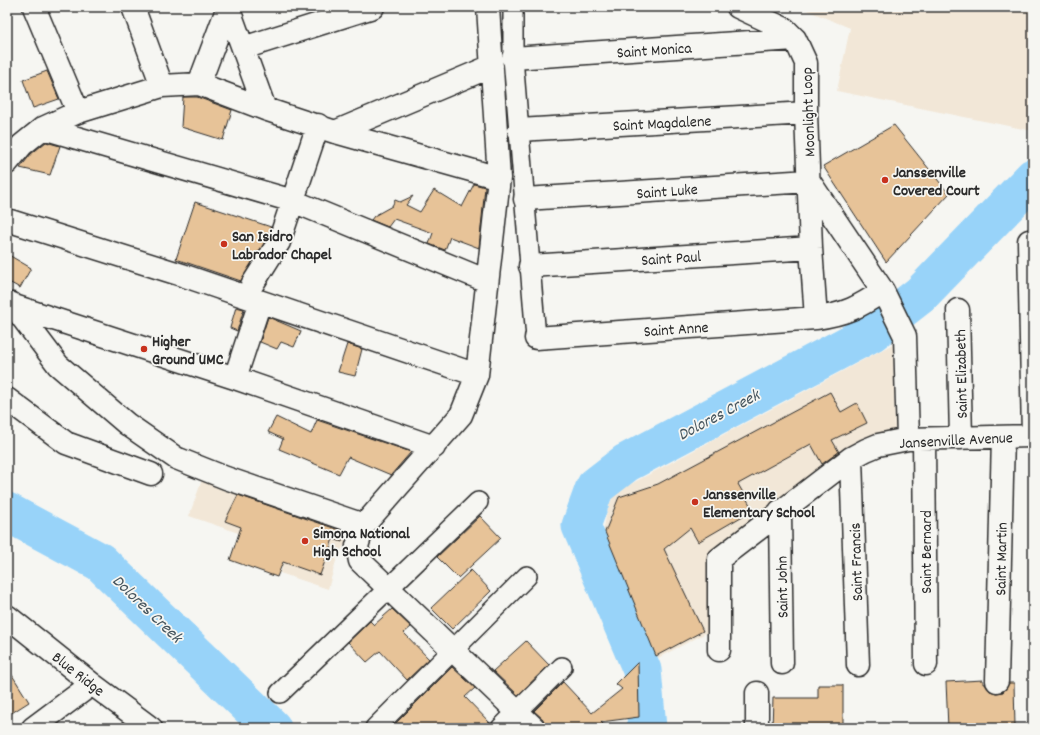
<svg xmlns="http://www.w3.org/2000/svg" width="1040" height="735" font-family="Dekko,sans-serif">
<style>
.built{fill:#f2e7d7}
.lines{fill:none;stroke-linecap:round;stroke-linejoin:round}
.river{stroke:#98d3f9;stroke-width:39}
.building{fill:#e7c398;stroke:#2b2b2b}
.pedestrian-casing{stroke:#2b2b2b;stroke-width:22}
.minor-casing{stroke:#2b2b2b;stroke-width:25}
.pedestrian{stroke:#f6f6f2;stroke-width:19}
.minor{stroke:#f6f6f2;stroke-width:22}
.poi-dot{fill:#c8321e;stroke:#f6f6f2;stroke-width:1.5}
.labels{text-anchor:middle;stroke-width:3.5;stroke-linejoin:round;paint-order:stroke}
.street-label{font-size:16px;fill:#2b2b2b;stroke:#f6f6f2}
.poi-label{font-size:16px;font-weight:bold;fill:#2b2b2b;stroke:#f6f6f2;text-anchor:start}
.water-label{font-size:17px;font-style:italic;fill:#46555e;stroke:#f6f6f2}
</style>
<rect width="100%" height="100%" fill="#f6f6f2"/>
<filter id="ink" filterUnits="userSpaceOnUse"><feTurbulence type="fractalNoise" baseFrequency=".025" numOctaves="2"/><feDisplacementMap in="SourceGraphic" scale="8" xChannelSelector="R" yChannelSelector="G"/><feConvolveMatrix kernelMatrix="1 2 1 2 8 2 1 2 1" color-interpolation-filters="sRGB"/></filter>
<g filter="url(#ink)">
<path class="built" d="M 799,7 L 1033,7 L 1033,131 L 837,91 L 850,28 Z
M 893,344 L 895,431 L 861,439 L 708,557 L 708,632 L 654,660 L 608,550 L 603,533 L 607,511 L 614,493 Z
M 202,480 L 355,531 L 338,554 L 328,589 L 280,573 L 288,550 L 189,516 Z"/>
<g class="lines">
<path class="river" d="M 7,512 L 100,562 L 272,728
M 647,728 L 642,670 L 581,526 L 595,487 L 626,463 L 871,333 L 920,295 L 1033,178"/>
</g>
<path class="building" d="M 47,71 L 59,99 L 33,108 L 23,80 Z
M 183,97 L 197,97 L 232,110 L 223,140 L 181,127 Z
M 894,125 L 949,194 L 886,262 L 823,166 Z
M 46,142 L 60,146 L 50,175 L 20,168 L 31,154 Z
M 474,184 L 485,187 L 479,248 L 450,237 L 445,250 L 429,244 L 433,233 L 394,219 L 388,227 L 371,220 L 374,216 L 392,206 L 395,200 L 400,202 L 413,196 L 406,205 L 420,212 L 434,190 L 462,207 Z
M 195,202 L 271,227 L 268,237 L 241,281 L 176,259 Z
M 7,254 L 31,268 L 20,288 L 7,281 Z
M 236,307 L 244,309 L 237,331 L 230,328 Z
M 268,317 L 301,331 L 294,347 L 281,342 L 277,349 L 260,342 Z
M 347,344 L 362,349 L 355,376 L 338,372 Z
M 830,392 L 841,412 L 857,403 L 867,423 L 832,440 L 839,452 L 822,464 L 811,444 L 738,484 L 753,510 L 698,542 L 690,528 L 664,549 L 703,631 L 656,656 L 605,532 L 619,497 L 658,484 Z
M 276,417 L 311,434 L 317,420 L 411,452 L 391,475 L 348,457 L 339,474 L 279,449 L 283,439 L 268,432 Z
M 238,495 L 345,532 L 342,542 L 333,539 L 320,575 L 283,562 L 277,577 L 230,560 L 241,527 L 225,521 Z
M 480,516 L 501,538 L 458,578 L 437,557 Z
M 471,570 L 491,591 L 452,629 L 431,608 Z
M 392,609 L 411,627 L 404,633 L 429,659 L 407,680 L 380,651 L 367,662 L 348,642 L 370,621 L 374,625 Z
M 526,641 L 549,665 L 518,695 L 493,671 Z
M 638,662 L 639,717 L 601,722 L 607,728 L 546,728 L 543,719 L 534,711 L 563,682 L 592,713 L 622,689 L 616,684 Z
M 7,667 L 29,702 L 7,716 Z
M 452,667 L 475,688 L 465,697 L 491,724 L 490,728 L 391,728 Z
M 983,680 L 983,684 L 985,684 L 990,691 L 996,693 L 1003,692 L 1009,683 L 1014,683 L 1015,727 L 948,728 L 946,682 Z
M 818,685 L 843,685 L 843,728 L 772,728 L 773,698 L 818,698 Z"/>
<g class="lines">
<defs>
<path id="pedestrian" d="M 513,7 L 513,58 L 536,338
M 280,693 L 478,502
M 375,728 L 527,576
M 501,728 L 562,667"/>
<path id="minor" d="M 34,7 L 78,112
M 133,7 L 162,86
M 228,7 L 265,109
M 488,7 L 499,178 L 477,375 L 461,415 L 364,525 L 357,546 L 360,561 L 534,728
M 738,7 L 785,29 L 795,39 L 806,63 L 806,113 L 811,248 L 816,318
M 243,48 L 373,7
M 513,58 L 795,39
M 199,84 L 228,7
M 43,128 L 293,201 L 487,281
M 519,130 L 806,113
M 335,132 L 492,66
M 7,163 L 22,145 L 43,128 L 78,112 L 162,86 L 199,84 L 265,109 L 335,132 L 499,178
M 809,181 L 883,291 L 905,336 L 908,439
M 525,199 L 809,181
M 7,220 L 182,275 L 477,375
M 530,266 L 811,248
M 252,285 L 279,242 L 318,125
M 12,304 L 58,365 L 127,424 L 176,458 L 226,478 L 364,525
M 14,306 L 235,378 L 434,447
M 958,310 L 961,438
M 536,338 L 816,318 C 846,314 859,307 883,291
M 235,378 L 260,302
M 7,399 L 66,443 L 151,474
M 924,439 L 926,664
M 851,458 L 858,665
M 780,511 L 782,663
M 7,616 L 92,684 L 151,728
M 719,650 L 719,559 L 851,458 L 866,450 L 878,445 L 908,439 L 1033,436 L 1029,241
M 997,681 L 1003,437
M 757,693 L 757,728
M 33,728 L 92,684"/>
</defs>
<use href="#pedestrian" class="pedestrian-casing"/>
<use href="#minor" class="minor-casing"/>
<use href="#pedestrian" class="pedestrian"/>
<use href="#minor" class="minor"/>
</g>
</g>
<g class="poi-dot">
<circle cx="885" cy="180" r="4"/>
<circle cx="224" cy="244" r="4"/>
<circle cx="144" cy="349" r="4"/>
<circle cx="695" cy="502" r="4"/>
<circle cx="305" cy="541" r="4"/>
</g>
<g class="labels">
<g class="street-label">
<text transform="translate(654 49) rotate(-4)" y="6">Saint Monica</text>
<text transform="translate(807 112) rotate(-92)" y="6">Moonlight Loop</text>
<text transform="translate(662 122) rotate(-3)" y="6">Saint Magdalene</text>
<text transform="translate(667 190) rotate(-4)" y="6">Saint Luke</text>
<text transform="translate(671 257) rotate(-4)" y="6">Saint Paul</text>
<text transform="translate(676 328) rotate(-4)" y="6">Saint Anne</text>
<text transform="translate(960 374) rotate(-91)" y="6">Saint Elizabeth</text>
<text transform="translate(956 439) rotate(-3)" y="6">Jansenville Avenue</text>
<text transform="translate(925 552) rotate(-90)" y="6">Saint Bernard</text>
<text transform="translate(1000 559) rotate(-89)" y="6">Saint Martin</text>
<text transform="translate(855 562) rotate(-92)" y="6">Saint Francis</text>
<text transform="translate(781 587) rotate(-91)" y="6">Saint John</text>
<text transform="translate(79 673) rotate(38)" y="6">Blue Ridge</text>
</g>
<g class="poi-label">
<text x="893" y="177">Janssenville<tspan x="893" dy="18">Covered Court</tspan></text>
<text x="232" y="241">San Isidro<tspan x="232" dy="18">Labrador Chapel</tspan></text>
<text x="152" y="346">Higher<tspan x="152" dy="18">Ground UMC</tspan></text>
<text x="703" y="499">Janssenville<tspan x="703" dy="18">Elementary School</tspan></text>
<text x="313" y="538">Simona National<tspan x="313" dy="18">High School</tspan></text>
</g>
<g class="water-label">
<text transform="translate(718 414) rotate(-28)" y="6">Dolores Creek</text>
<text transform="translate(148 608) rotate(44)" y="6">Dolores Creek</text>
</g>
</g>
<rect width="1040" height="735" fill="none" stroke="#f6f6f2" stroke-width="24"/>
<rect x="12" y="12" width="1016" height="711" fill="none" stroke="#2b2b2b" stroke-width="1.5" filter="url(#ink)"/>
</svg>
